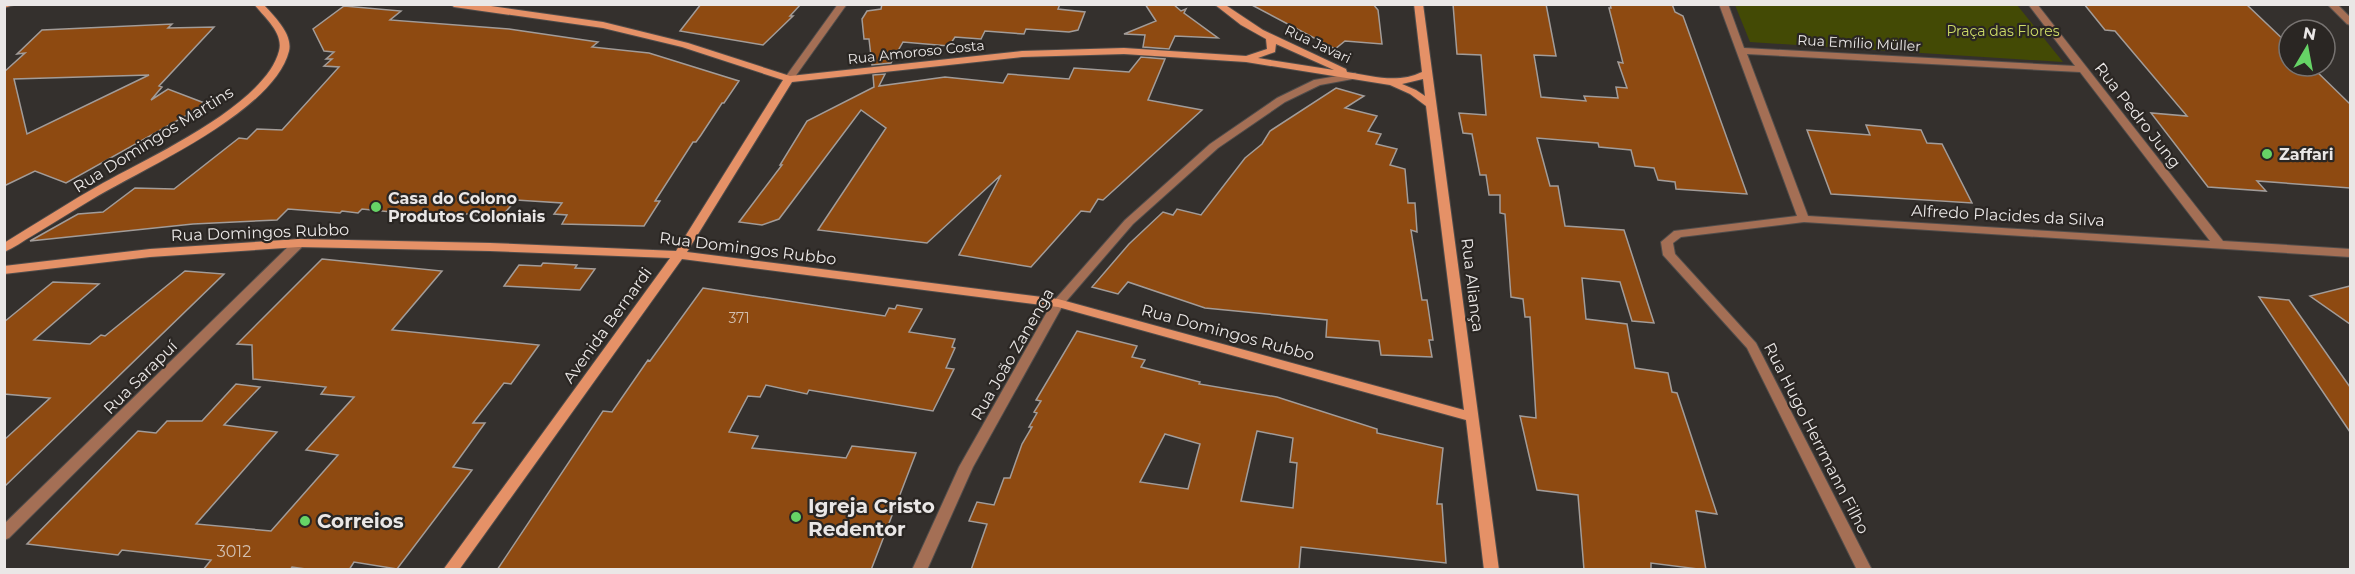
<svg xmlns="http://www.w3.org/2000/svg" width="2355" height="574" font-family="Montserrat,sans-serif">
<style>
.green{fill:#434a05}
.building{fill:#8e4a11;stroke:#a29c99;stroke-width:1.5;fill-rule:evenodd}
.lines{fill:none;stroke-linecap:round;stroke-linejoin:round}
.street-casing{stroke:#514d4b;stroke-width:2}
.secondary-casing{stroke:#514d4b;stroke-width:2}
.street{fill:#a46f55;fill-rule:evenodd}
.secondary{fill:#e59167;fill-rule:evenodd}
.poi-dot{fill:#66d466;stroke:#2a2623;stroke-width:2}
.labels{text-anchor:middle;stroke-width:4.5;stroke-linejoin:round;paint-order:stroke}
.far-park-label{font-size:14px;fill:#cddb67;stroke:#2a2623}
.far-street-label{font-size:14px;fill:#eae7e6;stroke:#2a2623}
.number-label{font-size:14px;fill:#d3c0b1}
.street-label{font-size:16px;fill:#eae7e6;stroke:#2a2623}
.poi-label{font-size:16px;font-weight:bold;fill:#eae7e6;stroke:#2a2623;text-anchor:start}
.near-number-label{font-size:16px;fill:#d3c0b1}
.near-poi-label{font-size:20px;font-weight:bold;fill:#eae7e6;stroke:#2a2623;text-anchor:start}
</style>
<rect width="100%" height="100%" fill="#34302d"/>
<path class="green" d="M 1735,5 L 2017,5 L 2063,62 L 1750,42 Z"/>
<path class="building" d="M 701,4 L 801,4 L 790,16 L 793,16 L 763,45 L 680,31 Z
M 882,4 L 1060,4 L 1058,9 L 1085,12 L 1078,30 L 1069,32 L 1026,29 L 1024,34 L 985,31 L 981,39 L 955,37 L 949,46 L 903,42 L 891,63 L 872,65 L 869,39 L 864,39 L 862,19 L 867,11 L 881,9 Z
M 1145,4 L 1173,4 L 1181,11 L 1186,9 L 1184,13 L 1218,38 L 1175,36 L 1169,49 L 1143,47 L 1145,35 L 1124,34 L 1156,21 Z
M 1250,4 L 1373,4 L 1378,10 L 1382,44 L 1345,41 L 1335,49 Z
M 1453,4 L 1546,4 L 1556,56 L 1534,55 L 1541,97 L 1586,101 L 1584,96 L 1618,98 L 1616,87 L 1627,88 L 1618,62 L 1623,63 L 1609,8 L 1611,8 L 1610,4 L 1672,4 L 1675,12 L 1683,16 L 1747,194 L 1676,189 L 1675,182 L 1658,180 L 1654,168 L 1635,166 L 1631,150 L 1599,147 L 1598,143 L 1537,138 L 1550,186 L 1558,186 L 1565,226 L 1624,230 L 1654,323 L 1632,321 L 1620,282 L 1582,278 L 1586,319 L 1627,324 L 1635,368 L 1668,373 L 1672,392 L 1677,393 L 1717,514 L 1696,511 L 1706,570 L 1651,563 L 1651,570 L 1584,570 L 1578,495 L 1537,490 L 1520,416 L 1536,418 L 1530,317 L 1525,317 L 1523,299 L 1511,297 L 1505,214 L 1500,213 L 1500,195 L 1489,195 L 1486,175 L 1480,175 L 1472,134 L 1463,133 L 1459,113 L 1486,115 L 1481,55 L 1457,54 Z
M 2084,4 L 2246,4 L 2289,45 L 2289,66 L 2311,66 L 2350,104 L 2350,188 L 2257,181 L 2266,191 L 2208,187 L 2151,113 L 2187,116 L 2115,31 L 2105,30 Z
M 344,6 L 401,11 L 390,20 L 509,29 L 598,42 L 592,47 L 649,53 L 739,81 L 724,103 L 722,103 L 701,135 L 696,142 L 693,142 L 655,201 L 660,201 L 644,226 L 562,224 L 567,215 L 554,214 L 562,203 L 516,200 L 501,217 L 468,214 L 412,214 L 362,209 L 358,213 L 342,211 L 340,213 L 288,209 L 277,220 L 193,224 L 30,241 L 78,214 L 103,212 L 135,188 L 174,189 L 239,138 L 247,139 L 257,129 L 282,130 L 339,67 L 324,66 L 332,59 L 326,59 L 334,52 L 324,51 L 313,29 Z
M 172,24 L 168,28 L 214,27 L 159,86 L 162,87 L 151,100 L 168,89 L 207,104 L 66,183 L 35,171 L 4,186 L 4,72 L 25,53 L 17,54 L 42,30 ZM 149,75 L 27,134 L 14,79 Z
M 1141,57 L 1165,59 L 1148,100 L 1202,110 L 1103,200 L 1098,199 L 1090,212 L 1081,211 L 1031,267 L 959,255 L 1001,175 L 927,243 L 818,230 L 886,128 L 861,110 L 779,219 L 762,225 L 739,222 L 782,165 L 780,165 L 807,121 L 874,87 L 873,75 L 885,74 L 879,86 L 945,77 L 1003,83 L 1008,74 L 1069,79 L 1074,68 L 1129,72 Z
M 1336,88 L 1364,96 L 1345,108 L 1377,116 L 1368,131 L 1381,134 L 1376,144 L 1397,149 L 1390,165 L 1405,169 L 1408,203 L 1415,203 L 1417,232 L 1411,230 L 1422,300 L 1427,300 L 1433,340 L 1429,340 L 1432,357 L 1381,355 L 1379,341 L 1326,337 L 1327,320 L 1205,308 L 1128,282 L 1118,294 L 1092,287 L 1129,244 L 1163,212 L 1173,215 L 1177,209 L 1201,215 L 1245,158 L 1262,144 L 1270,131 Z
M 1866,125 L 1921,130 L 1927,143 L 1942,144 L 1972,203 L 1831,194 L 1807,130 L 1870,135 Z
M 322,259 L 442,271 L 392,330 L 539,345 L 511,384 L 504,383 L 473,423 L 485,423 L 453,467 L 472,470 L 397,569 L 354,562 L 349,570 L 313,570 L 292,567 L 290,570 L 203,570 L 211,560 L 122,550 L 118,555 L 27,544 L 138,431 L 156,433 L 167,421 L 202,421 L 236,384 L 260,387 L 224,425 L 277,432 L 196,524 L 271,531 L 338,455 L 306,450 L 354,397 L 321,394 L 326,387 L 253,379 L 252,345 L 237,344 Z
M 543,263 L 577,265 L 575,268 L 595,269 L 580,290 L 504,286 L 519,265 L 541,266 Z
M 185,271 L 224,274 L 4,487 L 4,440 L 50,398 L 4,394 L 4,322 L 53,282 L 99,284 L 34,340 L 90,344 L 101,335 L 105,336 Z
M 2350,286 L 2350,324 L 2310,296 Z
M 703,288 L 885,316 L 889,308 L 895,309 L 897,305 L 922,309 L 909,332 L 955,339 L 952,347 L 955,348 L 946,368 L 954,369 L 933,411 L 809,390 L 807,394 L 766,385 L 760,397 L 748,396 L 729,432 L 758,436 L 752,448 L 846,458 L 852,446 L 916,453 L 871,570 L 497,570 L 603,411 L 612,412 L 648,360 L 650,361 Z
M 2259,297 L 2289,300 L 2350,387 L 2350,432 Z
M 1077,331 L 1137,346 L 1132,357 L 1145,360 L 1141,367 L 1200,382 L 1199,384 L 1277,397 L 1377,429 L 1377,433 L 1443,448 L 1437,504 L 1442,504 L 1446,563 L 1301,547 L 1299,570 L 971,570 L 987,524 L 969,521 L 977,502 L 994,505 L 1004,478 L 1010,478 L 1022,444 L 1032,427 L 1029,427 L 1037,413 L 1034,412 L 1041,401 L 1036,400 ZM 1257,431 L 1293,438 L 1290,462 L 1297,463 L 1293,508 L 1241,501 ZM 1165,434 L 1200,444 L 1188,489 L 1140,482 Z"/>
<g class="lines">
<defs>
<path id="street" d="M 838,4 L 847,4 L 792,81 L 786,81 L 784,79 Z
M 1719,4 L 1728,4 L 1744,48 L 2075,66 L 2028,4 L 2037,4 L 2223,241 L 2350,249 L 2350,257 L 1804,222 L 1681,237 L 1673,243 L 1675,254 L 1756,343 L 1872,570 L 1857,570 L 1747,348 L 1663,255 L 1661,242 L 1674,231 L 1797,216 ZM 1747,54 L 2080,72 L 2210,241 L 1808,216 Z
M 2327,4 L 2337,4 L 2350,17 L 2350,25 L 2347,24 Z
M 1355,73 L 1360,76 L 1358,78 L 1320,85 L 1285,102 L 1218,148 L 1133,224 L 1063,305 L 973,467 L 927,570 L 912,570 L 959,467 L 1052,303 L 1125,220 L 1210,144 L 1277,98 L 1314,80 Z
M 299,239 L 305,243 L 303,246 L 9,538 L 4,540 L 4,524 L 295,240 Z"/>
<path id="secondary" d="M 4,4 L 17,4 L 4,8 Z
M 254,4 L 263,4 C 274,16 293,34 289,51 C 274,112 142,169 91,200 C 71,212 52,224 32,236 C 23,241 14,248 4,252 L 4,243 C 37,223 69,202 103,183 C 149,157 265,105 279,51 C 284,33 264,17 254,4 Z
M 450,4 L 477,4 L 603,22 L 688,43 L 790,76 L 1022,51 L 1124,48 L 1246,56 L 1267,49 L 1266,39 L 1241,25 L 1214,4 L 1224,4 L 1263,30 L 1346,69 L 1347,72 C 1372,76 1398,84 1422,72 L 1414,4 L 1423,4 L 1499,570 L 1484,570 L 1466,420 L 1058,307 L 682,259 L 459,570 L 443,570 L 670,258 L 490,251 L 299,247 L 150,257 L 4,274 L 4,266 L 150,249 L 299,239 L 490,243 L 676,251 L 783,80 L 682,47 L 603,28 L 454,7 ZM 1276,44 L 1334,70 L 1258,58 L 1275,52 ZM 1124,54 L 1246,62 L 1390,85 L 1410,94 L 1426,106 L 1464,410 L 1058,299 L 687,252 L 792,82 L 1022,57 ZM 1423,79 L 1425,96 L 1416,90 L 1402,84 Z"/>
</defs>
<use href="#street" class="street-casing"/>
<use href="#secondary" class="secondary-casing"/>
<use href="#street" class="street"/>
<use href="#secondary" class="secondary"/>
</g>
<g class="poi-dot">
<circle cx="2267" cy="154" r="6"/>
<circle cx="376" cy="207" r="6"/>
<circle cx="796" cy="517" r="6"/>
<circle cx="305" cy="521" r="6"/>
</g>
<g class="labels">
<g class="far-park-label">
<text x="2003" y="36">Praça das Flores</text>
</g>
<g class="far-street-label">
<text transform="translate(1859 43) rotate(3)" y="5">Rua Emílio Müller</text>
<text transform="translate(1318 44) rotate(25)" y="5">Rua Javari</text>
<text transform="translate(916 52) rotate(-6)" y="5">Rua Amoroso Costa</text>
</g>
<g class="number-label">
<text x="739" y="323">371</text>
</g>
<g class="street-label">
<text transform="translate(2138 115) rotate(52)" y="6">Rua Pedro Jung</text>
<text transform="translate(153 139) rotate(-32)" y="6">Rua Domingos Martins</text>
<text transform="translate(2008 215) rotate(3)" y="6">Alfredo Placides da Silva</text>
<text transform="translate(260 232) rotate(-2)" y="6">Rua Domingos Rubbo</text>
<text transform="translate(748 248) rotate(7)" y="6">Rua Domingos Rubbo</text>
<text transform="translate(1473 285) rotate(83)" y="6">Rua Aliança</text>
<text transform="translate(607 325) rotate(-54)" y="6">Avenida Bernardi</text>
<text transform="translate(1228 332) rotate(15)" y="6">Rua Domingos Rubbo</text>
<text transform="translate(1012 354) rotate(-60)" y="6">Rua João Zanenga</text>
<text transform="translate(140 377) rotate(-45)" y="6">Rua Sarapuí</text>
<text transform="translate(1817 438) rotate(63)" y="6">Rua Hugo Herrmann Filho</text>
</g>
<g class="poi-label">
<text x="2279" y="160">Zaffari</text>
<text x="388" y="204">Casa do Colono<tspan x="388" dy="18">Produtos Coloniais</tspan></text>
</g>
<g class="near-number-label">
<text x="234" y="557">3012</text>
</g>
<g class="near-poi-label">
<text x="808" y="513">Igreja Cristo<tspan x="808" dy="23">Redentor</tspan></text>
<text x="317" y="528">Correios</text>
</g>
</g>
<rect width="2355" height="574" fill="none" stroke="#eae7e6" stroke-width="12"/>
<g transform="translate(2307 48) rotate(10)"><circle r="28" fill="#2a2623" stroke="#777371" stroke-width="1.5"/>
<path d="M0-4.5L10 22L0 15L-10 22Z" fill="#66d466"/>
<text y="-9" font-size="16" font-weight="bold" text-anchor="middle" fill="#eae7e6">N</text>
</g>
</svg>
